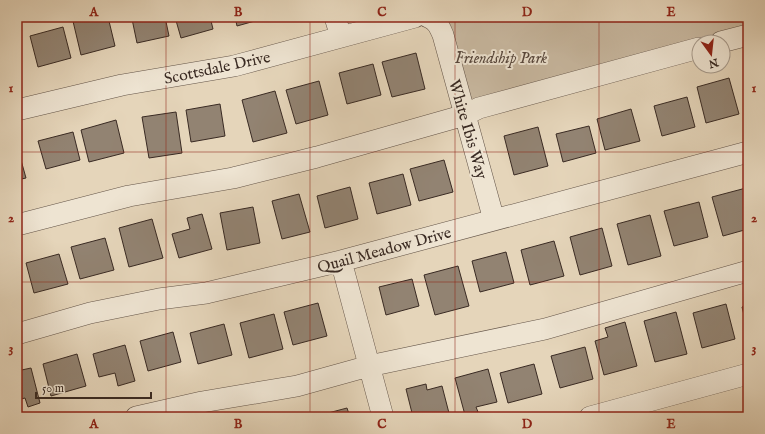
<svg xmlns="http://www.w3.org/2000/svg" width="765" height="434" font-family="'IM FELL English',serif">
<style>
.green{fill:#c8b8a0;stroke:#807162}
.building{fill:#928372;stroke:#392a23}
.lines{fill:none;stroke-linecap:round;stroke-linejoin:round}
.minor-casing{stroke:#645549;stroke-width:22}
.minor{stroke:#eee4d2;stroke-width:21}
.grid{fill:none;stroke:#8f2418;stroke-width:1;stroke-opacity:0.55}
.labels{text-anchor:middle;stroke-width:4;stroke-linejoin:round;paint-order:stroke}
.park-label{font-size:16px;font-style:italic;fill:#56463c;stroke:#eee4d2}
.street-label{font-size:16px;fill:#392a23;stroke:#eee4d2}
.neatline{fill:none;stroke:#8f2418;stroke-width:1.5}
.grid-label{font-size:13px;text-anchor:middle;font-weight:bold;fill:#8f2418}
</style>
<rect width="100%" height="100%" fill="#e5d5ba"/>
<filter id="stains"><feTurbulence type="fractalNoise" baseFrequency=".005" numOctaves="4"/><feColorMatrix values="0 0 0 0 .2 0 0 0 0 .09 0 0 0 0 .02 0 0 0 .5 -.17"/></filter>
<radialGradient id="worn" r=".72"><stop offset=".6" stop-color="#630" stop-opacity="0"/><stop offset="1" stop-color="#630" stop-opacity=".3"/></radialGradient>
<path class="green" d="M 447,17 L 748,17 L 748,29 L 473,106 Z"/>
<path class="building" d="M 72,17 L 108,17 L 115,46 L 81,55 Z
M 143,17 L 165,17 L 169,36 L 137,43 L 132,19 Z
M 175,17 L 210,17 L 213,29 L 181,38 Z
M 235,17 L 269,17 L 237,26 Z
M 63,27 L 71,58 L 38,67 L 30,36 Z
M 416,53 L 425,89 L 392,97 L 382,62 Z
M 373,64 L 381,95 L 347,104 L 339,73 Z
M 729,78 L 739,114 L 706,123 L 697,87 Z
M 319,81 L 328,115 L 296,124 L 286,90 Z
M 275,91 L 287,133 L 253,142 L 242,100 Z
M 687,97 L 695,127 L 662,136 L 654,106 Z
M 220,104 L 225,136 L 191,142 L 186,110 Z
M 631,109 L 640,141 L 605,150 L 597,119 Z
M 176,112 L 182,153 L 149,158 L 142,117 Z
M 116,120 L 124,153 L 89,162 L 81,130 Z
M 589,126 L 596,153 L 563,162 L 556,134 Z
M 538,127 L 548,166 L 514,175 L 504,136 Z
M 73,132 L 80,160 L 46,169 L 38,141 Z
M 17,146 L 26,178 L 17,180 Z
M 444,160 L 453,192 L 419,201 L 410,169 Z
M 403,174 L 411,205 L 377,214 L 369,183 Z
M 350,187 L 358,219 L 325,228 L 317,196 Z
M 746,188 L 748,195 L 748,229 L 723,236 L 712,197 Z
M 299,194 L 310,232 L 282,239 L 272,201 Z
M 699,202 L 708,237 L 674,246 L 664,211 Z
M 253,207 L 260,243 L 227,250 L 220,213 Z
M 202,214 L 212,249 L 179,258 L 172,234 L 190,229 L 187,218 Z
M 650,215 L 661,256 L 628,265 L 617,224 Z
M 152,219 L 163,258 L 129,267 L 119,228 Z
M 602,228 L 612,266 L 580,275 L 570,237 Z
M 105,238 L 114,270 L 80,279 L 71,247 Z
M 554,241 L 564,276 L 530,285 L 521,250 Z
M 506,252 L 514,283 L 480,292 L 472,261 Z
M 59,254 L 68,284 L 34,293 L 26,263 Z
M 458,266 L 469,306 L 435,315 L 424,275 Z
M 412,279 L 419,306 L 386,315 L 379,287 Z
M 318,303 L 327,336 L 293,345 L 284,312 Z
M 726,304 L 735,339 L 702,348 L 693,313 Z
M 748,305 L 748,331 L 742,307 Z
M 676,312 L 687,354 L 655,362 L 644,321 Z
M 274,314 L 283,349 L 249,358 L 240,323 Z
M 625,322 L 637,366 L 604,375 L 595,341 L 608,337 L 605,328 Z
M 224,324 L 232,355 L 198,364 L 190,333 Z
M 173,332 L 181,362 L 148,371 L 140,341 Z
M 125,345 L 135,381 L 118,386 L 115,373 L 99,377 L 93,354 Z
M 585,347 L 593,379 L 560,388 L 551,356 Z
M 77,354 L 86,386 L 51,396 L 43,364 Z
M 534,364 L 542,394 L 508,403 L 500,373 Z
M 31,368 L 40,403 L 28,407 L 25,398 L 17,400 L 17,371 Z
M 488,369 L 497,402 L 476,407 L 478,412 L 465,415 L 455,378 Z
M 426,384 L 427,390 L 442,386 L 450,417 L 413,417 L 406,389 Z
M 347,408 L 350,417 L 313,417 Z"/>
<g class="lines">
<defs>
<path id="minor" d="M 335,17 L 341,37
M 428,17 C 437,20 440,28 443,35 L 494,220
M 721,42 L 748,35
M 17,110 L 122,85 L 234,66 L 415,17
M 17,225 L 129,196 L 233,178 L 317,157 L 465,115 L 479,108 L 699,48
M 341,261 L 383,417
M 17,334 L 90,313 L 159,299 L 206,293 L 341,261 L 748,152
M 136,417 L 202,402 L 297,386 L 369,366 L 545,329 L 748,271
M 590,417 L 748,374"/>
</defs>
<use href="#minor" class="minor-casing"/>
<use href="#minor" class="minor"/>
</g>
<path class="grid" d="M 166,17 L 166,417M 310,17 L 310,417M 455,17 L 455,417M 599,17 L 599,417M 17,152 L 748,152M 17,282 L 748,282"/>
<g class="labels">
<g class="park-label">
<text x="501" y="63">Friendship Park</text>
</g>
<g class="street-label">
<text transform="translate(217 67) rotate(-12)" y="6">Scottsdale Drive</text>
<text transform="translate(469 129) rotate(74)" y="6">White Ibis Way</text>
<text transform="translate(384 249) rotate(-15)" y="6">Quail Meadow Drive</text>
</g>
</g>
<rect width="765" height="434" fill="none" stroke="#e5d5ba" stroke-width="44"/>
<g transform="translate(711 54) rotate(165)"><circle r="19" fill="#eee4d2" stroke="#a69a8c"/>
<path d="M0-3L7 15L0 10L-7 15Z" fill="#8f2418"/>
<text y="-6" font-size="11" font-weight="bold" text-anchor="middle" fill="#392a23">N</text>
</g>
<path d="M36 392v6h115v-6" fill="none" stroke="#392a23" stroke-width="2"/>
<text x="42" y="392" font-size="12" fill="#392a23" stroke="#eee4d2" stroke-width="3" paint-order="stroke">50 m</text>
<rect x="22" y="22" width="721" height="390" class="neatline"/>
<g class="grid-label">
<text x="94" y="16">A</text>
<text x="238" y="16">B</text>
<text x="382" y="16">C</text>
<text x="527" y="16">D</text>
<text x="671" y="16">E</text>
<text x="11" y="92">1</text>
<text x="754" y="92">1</text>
<text x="11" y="222">2</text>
<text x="754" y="222">2</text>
<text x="11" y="352">3</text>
<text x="754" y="352">3</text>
<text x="94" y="428">A</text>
<text x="238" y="428">B</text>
<text x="382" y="428">C</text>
<text x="527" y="428">D</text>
<text x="671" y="428">E</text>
</g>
<rect width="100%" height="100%" filter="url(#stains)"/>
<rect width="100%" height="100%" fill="url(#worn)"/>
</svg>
